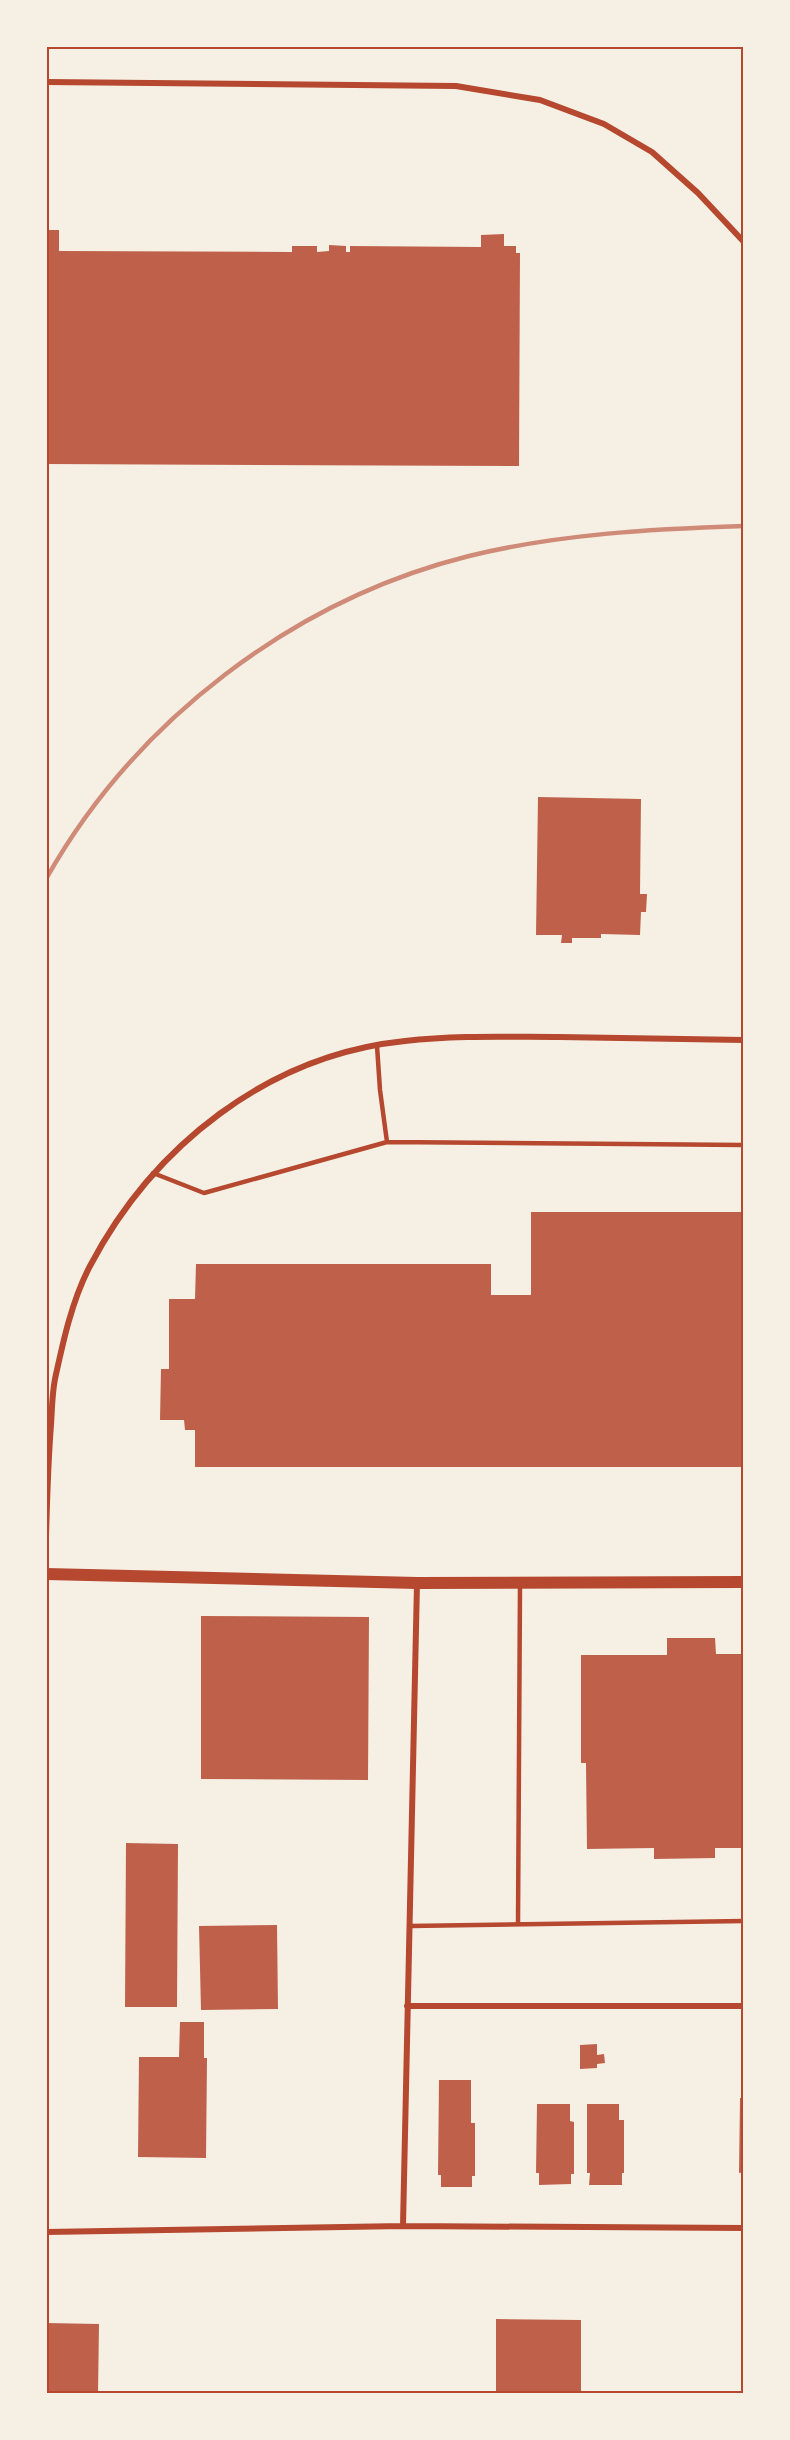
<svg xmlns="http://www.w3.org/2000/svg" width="790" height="2440" font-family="Cabin,sans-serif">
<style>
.building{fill:#bf614a}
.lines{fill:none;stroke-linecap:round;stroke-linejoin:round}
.service{stroke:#b5482f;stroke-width:4.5}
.minor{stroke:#b5482f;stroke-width:6}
.secondary{stroke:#b5482f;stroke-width:12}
.rail{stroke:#cf8b77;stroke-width:4.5}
.neatline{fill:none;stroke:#b5482f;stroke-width:2}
</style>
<rect width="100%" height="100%" fill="#f6efe4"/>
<path class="building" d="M 46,230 L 59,230 L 59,251 L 292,252 L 292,246 L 317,246 L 317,252 L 329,251 L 329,245 L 346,246 L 346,252 L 350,252 L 350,246 L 481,247 L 481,235 L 504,234 L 504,246 L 516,246 L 516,253 L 520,253 L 519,466 L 46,464 Z
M 538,797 L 641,799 L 640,894 L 647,894 L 646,912 L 641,912 L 640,935 L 601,934 L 601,938 L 572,938 L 572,943 L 561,943 L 562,935 L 536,935 Z
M 531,1212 L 744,1212 L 744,1467 L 195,1467 L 195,1430 L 185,1430 L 184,1420 L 160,1420 L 161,1369 L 169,1369 L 169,1299 L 195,1299 L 196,1264 L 491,1264 L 491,1295 L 531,1295 Z
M 201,1616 L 369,1617 L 368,1780 L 201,1779 Z
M 667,1638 L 715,1638 L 716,1654 L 744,1654 L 744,1848 L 715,1848 L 715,1858 L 654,1859 L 654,1848 L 587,1849 L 586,1763 L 581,1763 L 581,1655 L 667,1655 Z
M 126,1843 L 178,1844 L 177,2007 L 125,2007 Z
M 277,1925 L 278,2009 L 201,2010 L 199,1926 Z
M 180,2022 L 204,2022 L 204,2058 L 207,2058 L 206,2158 L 138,2157 L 139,2057 L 179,2057 Z
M 597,2044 L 597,2055 L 604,2054 L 605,2063 L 597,2064 L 597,2068 L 580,2069 L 580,2045 Z
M 439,2080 L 471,2080 L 471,2123 L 475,2123 L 475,2176 L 472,2176 L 472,2187 L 441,2187 L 441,2175 L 438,2175 Z
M 740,2098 L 744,2098 L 744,2172 L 739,2173 Z
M 537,2104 L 570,2104 L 570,2121 L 574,2122 L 574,2174 L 571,2174 L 571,2184 L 539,2185 L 539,2173 L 536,2173 Z
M 587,2104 L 619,2104 L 619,2120 L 624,2120 L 624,2173 L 622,2173 L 622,2185 L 589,2185 L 590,2173 L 587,2173 Z
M 496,2319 L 581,2320 L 581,2394 L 496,2394 Z
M 46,2323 L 99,2324 L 98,2394 L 46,2394 Z"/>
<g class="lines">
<path class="service" d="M 377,1046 L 380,1090 L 387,1142 L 744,1145
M 153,1173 L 204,1193 L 387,1142
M 518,1924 L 520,1585
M 410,1926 L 744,1921"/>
<path class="minor" d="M 46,82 L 456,86 L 540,100 L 604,124 L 652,152 L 698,193 L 744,242
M 46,1537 C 47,1500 48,1462 51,1425 C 52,1410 52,1394 55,1379 C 63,1342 72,1300 90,1266 C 153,1146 268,1055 405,1041 C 456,1035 508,1037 559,1037 C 621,1038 682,1039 744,1040
M 407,2006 L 744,2006
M 403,2226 L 417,1583
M 46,2232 L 403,2226 L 744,2228"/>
<path class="secondary" d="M 46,1574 L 417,1583 L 744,1582"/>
<path class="rail" d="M 46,879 C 135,721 293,600 469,556 C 559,534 651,529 744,526"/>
</g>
<rect width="790" height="2440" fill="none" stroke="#f6efe4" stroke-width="96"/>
<rect x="48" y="48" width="694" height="2344" class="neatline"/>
</svg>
